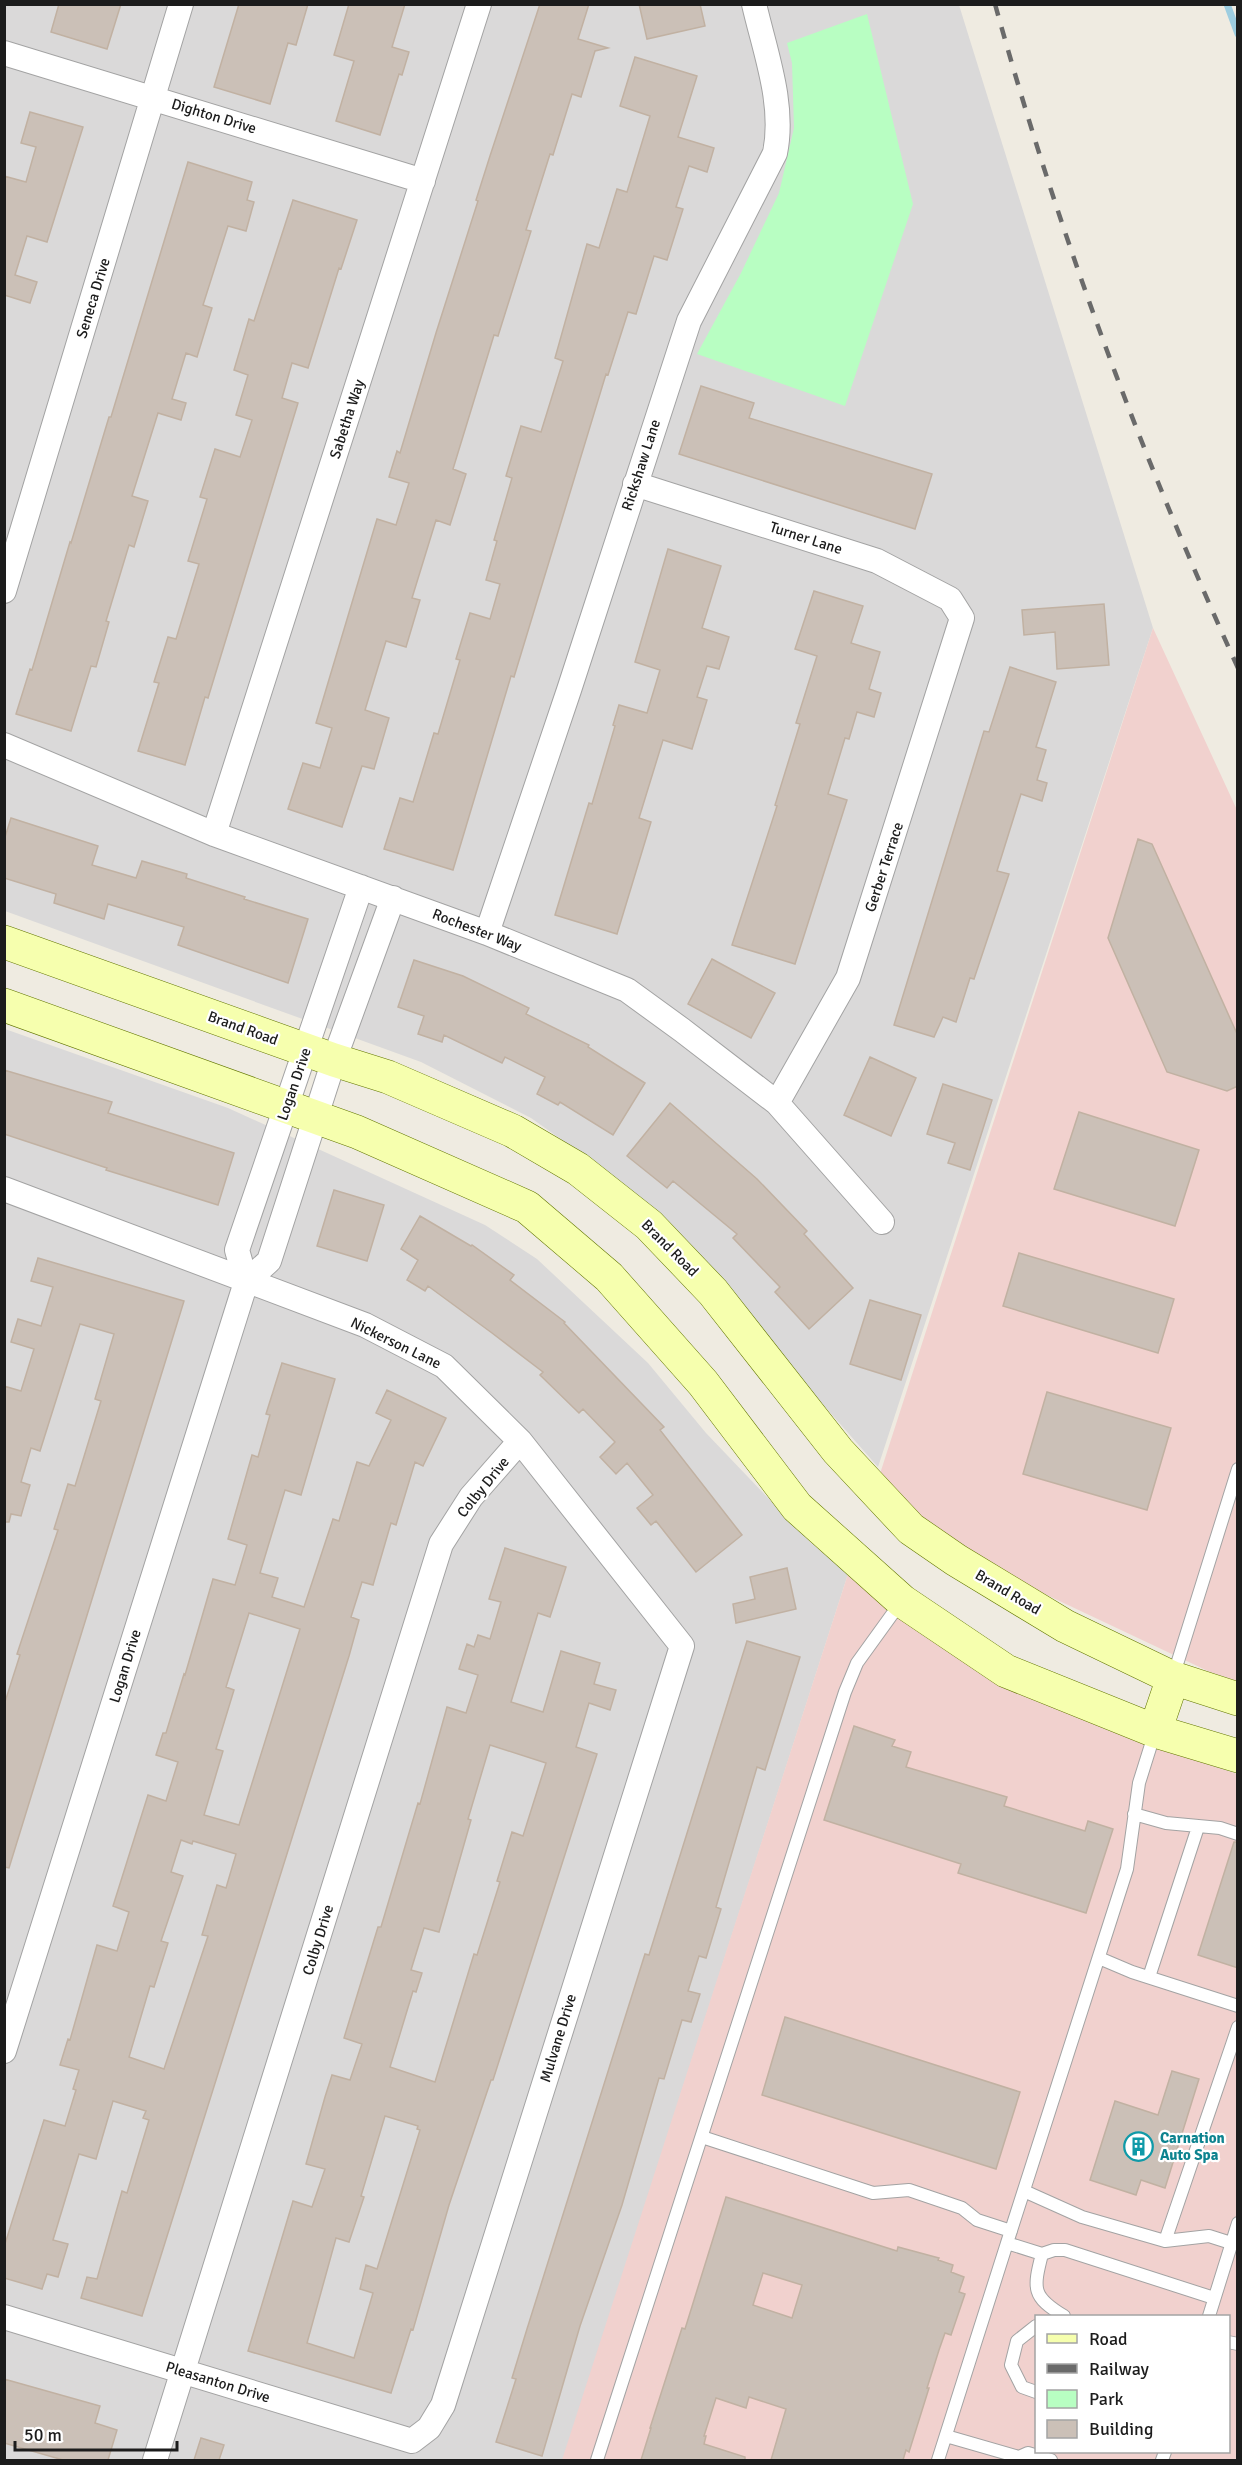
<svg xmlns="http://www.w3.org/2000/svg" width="1242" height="2465" font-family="Signika,sans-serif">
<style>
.residential{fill:#dad9d9}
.commercial{fill:#f1d1ce;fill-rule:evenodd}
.park{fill:#b8fec2}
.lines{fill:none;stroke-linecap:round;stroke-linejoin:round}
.stream{stroke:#9dcde0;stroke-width:7}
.building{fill:#cbc0b7;stroke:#c1b1a2;stroke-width:1.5;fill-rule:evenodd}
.lane-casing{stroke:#a3a3a3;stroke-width:14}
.street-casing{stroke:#a3a3a3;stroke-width:26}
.secondary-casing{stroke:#627600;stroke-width:34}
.lane{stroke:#fff;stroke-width:12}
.street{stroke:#fff;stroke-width:24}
.secondary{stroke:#f6ffae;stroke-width:33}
.rail{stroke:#6a6a6a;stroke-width:4.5;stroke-dasharray:12 12;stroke-linecap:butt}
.labels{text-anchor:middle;stroke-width:4.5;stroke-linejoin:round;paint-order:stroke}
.street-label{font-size:15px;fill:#1c1c1c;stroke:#fff}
.culture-label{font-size:15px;font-weight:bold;fill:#0d838f;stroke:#fff;text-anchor:start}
</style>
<rect width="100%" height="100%" fill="#efebe1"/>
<path class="residential" d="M 5,5 L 959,5 L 1153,628 L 878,1467 L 812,1392 L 725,1281 L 674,1227 L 610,1174 L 531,1118 L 421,1062 L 5,911 Z
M 5,1029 L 228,1108 L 485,1225 L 537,1259 L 648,1363 L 706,1433 L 810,1542 L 848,1574 L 563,2460 L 5,2460 Z"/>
<path class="commercial" d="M 1153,628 L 1237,810 L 1237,1681 L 1210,1672 L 979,1563 L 877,1483 Z
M 848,1574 L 976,1669 L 1107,1730 L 1237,1774 L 1237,2460 L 562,2460 ZM 1036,2316 L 1228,2316 L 1228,2452 L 1036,2452 Z"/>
<path class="park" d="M 867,14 L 913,204 L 845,406 L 697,354 L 741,273 L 779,193 L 794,128 L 792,63 L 787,43 Z"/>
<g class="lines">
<path class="stream" d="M 1227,4 L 1238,34"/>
</g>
<path class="building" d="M 59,4 L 121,4 L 107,49 L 51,32 Z
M 239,4 L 308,4 L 296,45 L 288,43 L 270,104 L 214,87 Z
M 349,4 L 405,4 L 392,47 L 409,52 L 402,75 L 399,74 L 380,135 L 336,121 L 354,61 L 334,55 Z
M 540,4 L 589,4 L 578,39 L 608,48 L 595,51 L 581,97 L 572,94 L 553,155 L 550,154 L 526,230 L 531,231 L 498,336 L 494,335 L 453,469 L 466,474 L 450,525 L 436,520 L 412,598 L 420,600 L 406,647 L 386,641 L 365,710 L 389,718 L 374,769 L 362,766 L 342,827 L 288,809 L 303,763 L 320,768 L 332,728 L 316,723 L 377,519 L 396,525 L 409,483 L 389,477 L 397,451 L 400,453 L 436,333 L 478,201 L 476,200 L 490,156 Z
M 639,4 L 700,4 L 705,26 L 647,39 Z
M 635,57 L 697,76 L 678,137 L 714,148 L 707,172 L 689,166 L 676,207 L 683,209 L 667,260 L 654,256 L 636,314 L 628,312 L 608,375 L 606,374 L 514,677 L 511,676 L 453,870 L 384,849 L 400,798 L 413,802 L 434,733 L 438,734 L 460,660 L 456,659 L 470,613 L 490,619 L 500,584 L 486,580 L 497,541 L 494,540 L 512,478 L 506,476 L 521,426 L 541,432 L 563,361 L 555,358 L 587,244 L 599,248 L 617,189 L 627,192 L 650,116 L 620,106 Z
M 30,112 L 83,127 L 47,242 L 27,236 L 15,275 L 37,282 L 30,303 L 4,295 L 4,176 L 26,182 L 36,147 L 21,143 Z
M 188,162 L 252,182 L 247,200 L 254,202 L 246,231 L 228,226 L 203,305 L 212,308 L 197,357 L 186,353 L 172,399 L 186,403 L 181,420 L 158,413 L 132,496 L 148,501 L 134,547 L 129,545 L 106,621 L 109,622 L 96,667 L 91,666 L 71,731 L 16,714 L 30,669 L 32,670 L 70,542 L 71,543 L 109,417 L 111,417 Z
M 293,200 L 357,220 L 341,269 L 339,268 L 308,368 L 292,363 L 282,398 L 298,403 L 208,698 L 205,697 L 185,765 L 138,751 L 159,683 L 154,682 L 168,637 L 176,639 L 199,564 L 188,561 L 207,499 L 200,497 L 215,449 L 240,457 L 252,420 L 236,415 L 248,375 L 234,370 L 249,319 L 254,321 Z
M 701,386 L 754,403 L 749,418 L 932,474 L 915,529 L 679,454 Z
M 668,549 L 721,566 L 702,628 L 729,637 L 719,669 L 707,666 L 697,697 L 707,700 L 692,749 L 663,740 L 639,818 L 651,822 L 617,934 L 555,915 L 589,803 L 592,804 L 615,726 L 613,725 L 619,705 L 647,713 L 660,670 L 635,662 Z
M 814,591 L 863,606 L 851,643 L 880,652 L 869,689 L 881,693 L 874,717 L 857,712 L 849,739 L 845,738 L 828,794 L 847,800 L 795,964 L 732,945 L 777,806 L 775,805 L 800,724 L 796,723 L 817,656 L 795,649 Z
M 1104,604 L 1109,665 L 1057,669 L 1055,632 L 1024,635 L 1022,610 Z
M 1010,667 L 1056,682 L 1036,747 L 1046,750 L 1037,780 L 1047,783 L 1042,801 L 1021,794 L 997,871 L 1009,874 L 974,979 L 970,978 L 956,1022 L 943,1017 L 934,1037 L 894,1025 L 984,731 L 989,732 Z
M 11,818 L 98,846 L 92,865 L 136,878 L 142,861 L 187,874 L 186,878 L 245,897 L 244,899 L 308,919 L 288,983 L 178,945 L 184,927 L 108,904 L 104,919 L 54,903 L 56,894 L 4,878 L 4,840 Z
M 1138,839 L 1152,844 L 1238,1036 L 1238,1086 L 1227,1091 L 1167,1072 L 1108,938 Z
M 712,959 L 775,993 L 751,1038 L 688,1004 Z
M 414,960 L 463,976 L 529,1008 L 526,1014 L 589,1045 L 588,1047 L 645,1083 L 613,1135 L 560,1102 L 558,1105 L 537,1094 L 545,1077 L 505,1057 L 502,1063 L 444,1035 L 442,1042 L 418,1034 L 424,1016 L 398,1007 Z
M 870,1057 L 916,1078 L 891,1136 L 844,1115 Z
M 4,1070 L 112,1102 L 108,1113 L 234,1153 L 218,1205 L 106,1170 L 107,1168 L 4,1134 Z
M 943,1084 L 992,1100 L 970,1170 L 948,1163 L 955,1143 L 927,1134 Z
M 670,1103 L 757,1179 L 807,1231 L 804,1234 L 853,1288 L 809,1329 L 775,1292 L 780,1287 L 733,1238 L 737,1234 L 673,1181 L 667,1188 L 627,1156 Z
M 1079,1112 L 1199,1150 L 1175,1226 L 1054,1189 Z
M 334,1190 L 384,1205 L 367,1261 L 317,1246 Z
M 420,1216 L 471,1246 L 472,1245 L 514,1275 L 510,1280 L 565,1322 L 564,1323 L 664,1427 L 660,1430 L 742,1535 L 696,1572 L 656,1521 L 651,1525 L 637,1508 L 653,1495 L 627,1463 L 616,1474 L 600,1457 L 615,1442 L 583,1409 L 579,1413 L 540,1375 L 543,1372 L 492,1333 L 428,1286 L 425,1291 L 407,1280 L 418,1260 L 401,1249 Z
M 1019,1253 L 1174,1299 L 1158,1353 L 1003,1306 Z
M 38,1258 L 184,1301 L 9,1868 L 4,1867 L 4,1705 L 20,1655 L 17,1654 L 58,1530 L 54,1529 L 68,1484 L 75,1486 L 101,1401 L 95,1399 L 114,1334 L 80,1324 L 40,1451 L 31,1448 L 21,1482 L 30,1485 L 21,1516 L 11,1514 L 9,1522 L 4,1522 L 4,1386 L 21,1391 L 34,1349 L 11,1342 L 18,1319 L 41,1326 L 53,1287 L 31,1281 Z
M 870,1300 L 921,1315 L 901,1380 L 850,1364 Z
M 282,1363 L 335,1379 L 301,1495 L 285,1490 L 260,1573 L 278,1578 L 272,1597 L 304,1607 L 333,1519 L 339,1521 L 357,1462 L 369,1466 L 391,1420 L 376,1413 L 387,1390 L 446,1418 L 423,1466 L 415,1462 L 396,1525 L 391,1523 L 373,1585 L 362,1582 L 351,1617 L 359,1620 L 349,1656 L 142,2316 L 81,2298 L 87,2277 L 97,2279 L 122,2191 L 127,2193 L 149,2120 L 143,2118 L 146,2111 L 113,2101 L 96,2159 L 79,2154 L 53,2240 L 68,2244 L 58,2277 L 47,2274 L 42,2289 L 4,2278 L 4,2247 L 44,2120 L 65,2126 L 76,2090 L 73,2089 L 79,2070 L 60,2065 L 68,2039 L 70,2040 L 97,1945 L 117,1951 L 129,1912 L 113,1906 L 148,1795 L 166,1801 L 178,1762 L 156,1755 L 163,1733 L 166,1733 L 184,1674 L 185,1675 L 213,1579 L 235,1585 L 247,1545 L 228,1539 L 252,1455 L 258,1457 L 270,1415 L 266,1414 ZM 249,1613 L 300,1629 L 239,1825 L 204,1815 L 223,1751 L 216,1749 L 234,1690 L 226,1687 ZM 181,1840 L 192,1844 L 193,1841 L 236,1854 L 226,1888 L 217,1885 L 202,1935 L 208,1936 L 164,2069 L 129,2057 L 150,1986 L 154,1987 L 168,1943 L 161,1941 L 183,1876 L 171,1872 Z
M 1047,1392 L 1171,1428 L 1147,1510 L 1023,1474 Z
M 505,1548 L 566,1567 L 550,1617 L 538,1613 L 511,1702 L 543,1712 L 561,1651 L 600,1663 L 594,1684 L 616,1690 L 610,1710 L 589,1703 L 576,1747 L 597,1754 L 493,2080 L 491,2080 L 449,2205 L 413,2330 L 411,2329 L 391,2393 L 248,2351 L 293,2201 L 312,2207 L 325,2169 L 306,2164 L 325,2097 L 332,2075 L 350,2080 L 362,2044 L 344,2038 L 378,1927 L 381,1927 L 418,1803 L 420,1804 L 447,1707 L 466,1713 L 478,1675 L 459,1669 L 467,1644 L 474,1647 L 478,1635 L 490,1639 L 501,1602 L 489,1599 ZM 490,1745 L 546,1763 L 523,1836 L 512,1832 L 497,1881 L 500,1882 L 477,1955 L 474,1954 L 435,2082 L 390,2067 L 413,1991 L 416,1992 L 422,1973 L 411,1970 L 424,1928 L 439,1932 L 471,1820 L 468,1819 ZM 385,2116 L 418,2126 L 417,2129 L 420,2130 L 377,2269 L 366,2265 L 360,2289 L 373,2293 L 354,2358 L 307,2343 L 336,2238 L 349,2242 L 364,2197 L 361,2196 Z
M 787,1568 L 796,1609 L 736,1623 L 733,1604 L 755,1599 L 750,1577 Z
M 747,1641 L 800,1657 L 765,1770 L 757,1767 L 716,1907 L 721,1909 L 706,1958 L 699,1956 L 688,1991 L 700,1994 L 691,2022 L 682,2020 L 664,2079 L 659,2078 L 622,2205 L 580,2326 L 542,2456 L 496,2442 L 516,2379 L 512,2378 L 527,2329 L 645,1954 L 649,1955 Z
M 854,1726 L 895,1740 L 892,1746 L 911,1752 L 906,1767 L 1007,1797 L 1004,1806 L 1085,1831 L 1088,1821 L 1113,1829 L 1086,1913 L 958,1873 L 961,1864 L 824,1820 Z
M 1234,1842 L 1238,1842 L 1238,1968 L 1198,1955 Z
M 785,2017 L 1020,2092 L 996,2169 L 762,2095 Z
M 1172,2071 L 1199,2079 L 1165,2188 L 1141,2180 L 1136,2195 L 1090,2180 L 1115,2101 L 1158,2115 Z
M 726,2197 L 897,2251 L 898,2247 L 939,2258 L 938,2260 L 953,2265 L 951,2272 L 964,2277 L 959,2292 L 965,2294 L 951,2335 L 945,2333 L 939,2350 L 927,2388 L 929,2388 L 909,2452 L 906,2450 L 903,2460 L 771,2460 L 786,2409 L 749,2397 L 746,2408 L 716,2398 L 704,2436 L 706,2436 L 704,2444 L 745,2457 L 745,2460 L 641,2460 L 651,2428 L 650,2428 L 682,2328 L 685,2329 ZM 763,2273 L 802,2285 L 792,2318 L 753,2305 Z
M 4,2379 L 100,2406 L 95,2423 L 117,2430 L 108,2460 L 63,2460 L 4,2443 Z
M 201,2438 L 224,2445 L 219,2460 L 194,2460 Z"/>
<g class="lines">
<defs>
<path id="lane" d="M 1173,1677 L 1238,1469
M 1155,1732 L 1139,1783 L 1127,1869 L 1007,2243 L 1042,2254 L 1054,2250 L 1065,2250 L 1214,2298
M 1134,1814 L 1166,1823 L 1220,1828 L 1238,1834
M 1099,1958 L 1132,1972 L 1238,2006
M 1149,1977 L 1198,1827
M 702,2137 L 873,2193 L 909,2190 L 962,2208 L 977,2220 L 1011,2231
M 1024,2191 L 1082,2217 L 1165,2241 L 1209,2236 L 1231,2243
M 1165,2241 L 1238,2027
M 1042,2254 C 1033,2289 1032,2297 1064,2316
M 1209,2316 L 1238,2223
M 1036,2326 L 1017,2341 L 1011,2365 L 1022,2387 L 1036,2392
M 1228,2342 L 1238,2344
M 946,2436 L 1019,2457 L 1028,2453 L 1051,2460
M 597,2460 L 845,1692 L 857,1663 L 901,1602
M 938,2460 L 1007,2243
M 1162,2460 L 1165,2452"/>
<path id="street" d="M 4,53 L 423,181
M 635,484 L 877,561 L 950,599 L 962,618 L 848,978 L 777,1103
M 4,591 L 181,4
M 4,745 L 214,834 L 487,933 L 627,990 L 682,1030 L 777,1103 L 882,1222
M 214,834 L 479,4
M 487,933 L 569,690 L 689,321 L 775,153 C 785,104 765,52 754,4
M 4,1189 L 365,1325 L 444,1366 L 520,1441 L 682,1646 L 443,2405 L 429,2428 L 412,2441 L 4,2317
M 246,1282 L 237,1250 L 361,887
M 4,2051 L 246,1282 L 269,1261 L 334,1060 L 393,898
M 155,2460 L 441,1544 L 471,1497 L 520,1441"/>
<path id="secondary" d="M 4,942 L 334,1060 L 388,1077 L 513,1131 L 578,1169 L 649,1225 L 713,1292 L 838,1451 L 911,1529 L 956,1560 L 1065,1626 L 1173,1678 L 1238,1699
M 4,1005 L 357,1132 L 527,1207 L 609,1277 L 703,1383 L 797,1507 L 902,1601 L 1006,1671 L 1155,1731 L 1238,1756
M 1155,1731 L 1173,1678"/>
</defs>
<use href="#lane" class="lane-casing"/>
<use href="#street" class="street-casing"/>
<use href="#secondary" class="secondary-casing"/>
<use href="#lane" class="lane"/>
<use href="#street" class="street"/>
<use href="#secondary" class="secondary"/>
<path class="rail" d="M 995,4 C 1058,232 1140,453 1238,668"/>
</g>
<defs>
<symbol id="building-ring" viewBox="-11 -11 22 22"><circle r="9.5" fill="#fff" stroke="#0f9aa8" stroke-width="1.5"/><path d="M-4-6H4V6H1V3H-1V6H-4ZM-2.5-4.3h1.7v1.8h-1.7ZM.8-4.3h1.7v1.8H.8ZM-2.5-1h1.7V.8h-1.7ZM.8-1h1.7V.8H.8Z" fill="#0f9aa8"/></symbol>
</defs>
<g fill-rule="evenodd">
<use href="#building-ring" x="1122" y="2130" width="33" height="33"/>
</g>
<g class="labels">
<g class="street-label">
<text transform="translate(214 116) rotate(17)" y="5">Dighton Drive</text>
<text transform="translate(93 298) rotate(-73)" y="5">Seneca Drive</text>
<text transform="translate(347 419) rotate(-72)" y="5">Sabetha Way</text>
<text transform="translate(641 465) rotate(-72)" y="5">Rickshaw Lane</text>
<text transform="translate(806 538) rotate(18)" y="5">Turner Lane</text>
<text transform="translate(884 867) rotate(-72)" y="5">Gerber Terrace</text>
<text transform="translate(477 930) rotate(21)" y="5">Rochester Way</text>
<text transform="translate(243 1028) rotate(20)" y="5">Brand Road</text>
<text transform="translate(294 1084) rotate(-71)" y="5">Logan Drive</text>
<text transform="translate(670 1248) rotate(45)" y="5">Brand Road</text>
<text transform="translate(396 1343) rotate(26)" y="5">Nickerson Lane</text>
<text transform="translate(483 1487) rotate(-51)" y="5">Colby Drive</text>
<text transform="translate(1008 1592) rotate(31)" y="5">Brand Road</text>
<text transform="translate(125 1666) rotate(-73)" y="5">Logan Drive</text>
<text transform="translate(318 1940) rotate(-73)" y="5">Colby Drive</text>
<text transform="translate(558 2038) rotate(-73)" y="5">Mulvane Drive</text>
<text transform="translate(218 2382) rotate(17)" y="5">Pleasanton Drive</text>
</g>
<g class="culture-label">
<text x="1160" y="2143">Carnation<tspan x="1160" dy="17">Auto Spa</tspan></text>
</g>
</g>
<rect width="1242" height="2465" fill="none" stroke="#1c1c1c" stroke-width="12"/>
<rect x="1035" y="2315" width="195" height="138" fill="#ffffff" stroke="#a4a4a4" stroke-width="1.5"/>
<rect x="1047" y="2334" width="30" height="9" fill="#f6ffae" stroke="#a4a4a4" stroke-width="1.5"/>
<text x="1089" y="2345" font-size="18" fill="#1c1c1c">Road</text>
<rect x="1047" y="2364" width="30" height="9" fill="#6a6a6a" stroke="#a4a4a4" stroke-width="1.5"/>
<text x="1089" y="2375" font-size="18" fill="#1c1c1c">Railway</text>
<rect x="1047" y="2390" width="30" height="18" fill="#b8fec2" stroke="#a4a4a4" stroke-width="1.5"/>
<text x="1089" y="2405" font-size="18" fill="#1c1c1c">Park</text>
<rect x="1047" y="2420" width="30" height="18" fill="#cbc0b7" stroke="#a4a4a4" stroke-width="1.5"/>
<text x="1089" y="2435" font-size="18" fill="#1c1c1c">Building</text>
<path d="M15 2441v9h162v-9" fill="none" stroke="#1c1c1c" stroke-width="3"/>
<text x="24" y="2441" font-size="18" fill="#1c1c1c" stroke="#ffffff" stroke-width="4.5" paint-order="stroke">50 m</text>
</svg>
